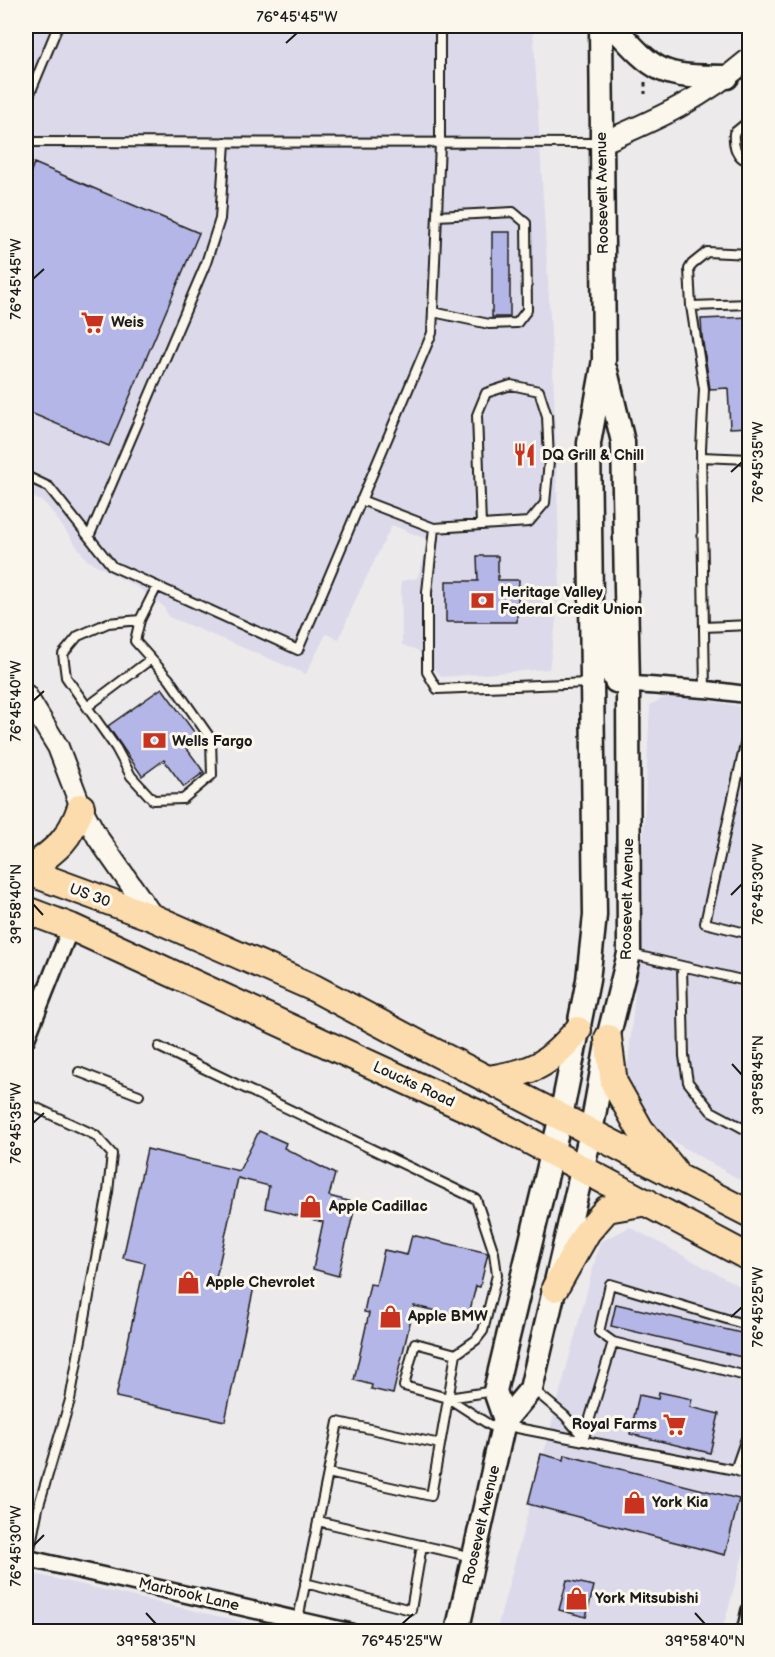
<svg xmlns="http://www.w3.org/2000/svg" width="775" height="1657" font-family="'Balsamiq Sans',sans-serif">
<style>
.built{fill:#dcdaea}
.building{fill:#b4b6e7;stroke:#1c1c1c;stroke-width:1.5}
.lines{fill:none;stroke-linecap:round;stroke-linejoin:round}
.service-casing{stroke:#1c1c1c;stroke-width:12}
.minor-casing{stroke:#1c1c1c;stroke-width:20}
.tertiary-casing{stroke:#1c1c1c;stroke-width:24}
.secondary-casing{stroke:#1c1c1c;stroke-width:27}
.trunk-casing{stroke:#1c1c1c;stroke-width:30}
.path{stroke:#1c1c1c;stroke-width:3;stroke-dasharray:4.5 4.5;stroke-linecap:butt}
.service{stroke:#fbf7ec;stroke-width:8}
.minor{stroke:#fbf7ec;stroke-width:15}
.tertiary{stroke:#fbf7ec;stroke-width:20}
.secondary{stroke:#fbf7ec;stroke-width:22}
.trunk{stroke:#fcdcac;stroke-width:26}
.ticks{fill:none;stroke:#1c1c1c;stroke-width:2}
.labels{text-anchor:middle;stroke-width:6;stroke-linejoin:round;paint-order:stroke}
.street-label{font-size:15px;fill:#1c1c1c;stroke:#fbf7ec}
.poi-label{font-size:15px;font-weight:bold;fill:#1c1c1c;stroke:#fbf7ec;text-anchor:start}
.neatline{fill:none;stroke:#1c1c1c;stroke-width:2}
.ticks-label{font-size:15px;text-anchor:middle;fill:#1c1c1c}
</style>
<rect width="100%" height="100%" fill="#edeaeb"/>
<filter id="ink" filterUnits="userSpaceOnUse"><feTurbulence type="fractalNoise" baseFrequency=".0167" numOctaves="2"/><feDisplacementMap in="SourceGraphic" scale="12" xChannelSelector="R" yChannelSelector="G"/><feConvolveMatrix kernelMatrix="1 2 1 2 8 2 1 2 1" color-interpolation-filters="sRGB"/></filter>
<g filter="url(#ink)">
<path class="built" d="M 35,26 L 533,26 L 553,367 L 558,515 L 560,594 L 549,669 L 442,677 L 417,650 L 402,645 L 401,581 L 417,578 L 423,561 L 426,539 L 392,525 L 356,599 L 339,639 L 326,634 L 306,674 L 169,617 L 163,606 L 137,587 L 87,560 L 46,504 L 26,493 L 26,46 Z
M 671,694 L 749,708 L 749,1185 L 662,1135 L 627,1075 L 636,982 L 650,705 Z
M 630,1227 L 749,1291 L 749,1534 L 722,1631 L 496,1632 L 600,1242 Z
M 26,1572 L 283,1631 L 26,1631 Z"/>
<path class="building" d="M 34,163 L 199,233 L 109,446 L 26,411 L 26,184 Z
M 492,232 L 510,232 L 510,317 L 492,317 Z
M 750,317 L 750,427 L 730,428 L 728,388 L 710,389 L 702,336 L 701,319 Z
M 477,556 L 498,556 L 498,580 L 519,580 L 517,622 L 446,622 L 446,581 L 478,581 Z
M 162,688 L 197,736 L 184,745 L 204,772 L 184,787 L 164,760 L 142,776 L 108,726 Z
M 259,1131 L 286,1143 L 284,1148 L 335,1174 L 329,1196 L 356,1203 L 338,1276 L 313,1269 L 323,1222 L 265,1208 L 269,1186 L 238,1178 L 216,1278 L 254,1287 L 225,1421 L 116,1397 L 145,1263 L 123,1258 L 147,1149 L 239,1171 Z
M 412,1235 L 488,1253 L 480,1287 L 476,1286 L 468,1318 L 414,1306 L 393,1394 L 371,1389 L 372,1385 L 354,1380 L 369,1313 L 364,1312 L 370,1284 L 376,1285 L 384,1250 L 407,1255 Z
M 616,1304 L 750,1335 L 750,1359 L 611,1326 Z
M 659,1392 L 692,1399 L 690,1407 L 719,1414 L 710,1453 L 630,1434 L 639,1395 L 658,1399 Z
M 541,1454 L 564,1460 L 565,1455 L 739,1499 L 725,1555 L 528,1504 Z
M 567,1580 L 594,1586 L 586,1617 L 559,1610 Z"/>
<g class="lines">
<defs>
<path id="service" d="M 26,103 L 58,26
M 750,120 L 734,133 C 733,145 736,159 750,161
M 26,142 L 599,143
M 691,306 L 750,304
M 433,312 L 489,324 L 517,323 L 527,310 L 526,223 L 513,212 L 437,216
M 701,457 L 750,459
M 26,476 L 49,487 L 112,566 L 298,650 L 432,333 L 440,143 L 440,26
M 361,500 L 434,528 L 427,592 L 427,672 L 437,689 L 589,683
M 434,528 L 529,522 L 545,503 L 549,461 L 547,416 L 539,391 L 511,385 L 486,393 L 477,415 L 481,525
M 89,537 L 206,263 L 220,219 L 225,142
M 140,620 L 108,623 L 78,636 L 63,654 L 66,677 L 116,748 L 131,776 L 153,800 L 183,799 L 212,775 L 211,739 L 169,679 L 135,641 L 140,620 L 157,586
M 704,627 L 750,625
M 705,690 L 701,449 L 704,389 L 691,306 L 689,269 L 692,264 L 707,252 L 750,254
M 87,707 L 151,659
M 750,722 L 705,923 L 750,934
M 631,954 L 750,982
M 682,966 L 684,1056 L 688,1082 L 711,1111 L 750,1132
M 159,1047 L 476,1199 L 494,1253 L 497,1275 L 483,1331 L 476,1340 L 456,1354 L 431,1496 L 328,1473 L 338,1422 L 440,1444
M 79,1072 L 139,1095
M 26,1103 L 95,1135 L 112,1154 L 108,1192 L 70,1400 L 38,1508 L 26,1569
M 613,1342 L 599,1332 L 610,1284 L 750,1326
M 456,1354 L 415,1343 L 404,1386 L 448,1398 L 499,1431
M 534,1390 L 565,1416 L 584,1438
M 448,1398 L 494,1391
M 507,1426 L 735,1470 L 750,1427
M 583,1441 L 613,1342 L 750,1377
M 735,1470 L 750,1476
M 318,1521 L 472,1557
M 305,1583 L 411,1610 L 422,1545
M 298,1619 L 328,1473"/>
<path id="minor" d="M 628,684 L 711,690 L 750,695
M 26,994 L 42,1000
M 26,1040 L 71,927
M 26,1558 L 351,1632
M 745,1632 L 750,1610"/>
<path id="tertiary" d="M 601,143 C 658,119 702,99 750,58
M 26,695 L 58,747 L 81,807 L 98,838 L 154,918"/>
<path id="secondary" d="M 613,26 C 657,74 661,77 727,77
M 606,616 C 607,639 605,661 616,681 L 628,684
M 505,1420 L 495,1391 L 561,1116 L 588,980 L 595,915 L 589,443 L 604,360 L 601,26
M 457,1632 L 503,1426 L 505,1420 L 531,1389 L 591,1132 L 608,1038 L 629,954 L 628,684 L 623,442 L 606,371"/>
<path id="trunk" d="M 26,871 L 154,918 L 314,988 L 421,1045 L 750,1214
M 27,871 C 55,850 69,842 81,807
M 26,910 L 71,927 L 481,1115 L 750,1258
M 608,1038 L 614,1083 L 640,1129 L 673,1169
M 488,1079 C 534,1072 547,1066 578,1030
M 555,1288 L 587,1232 L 607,1209 L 647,1202"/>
</defs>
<use href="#service" class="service-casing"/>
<use href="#minor" class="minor-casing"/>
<use href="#tertiary" class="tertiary-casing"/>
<use href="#secondary" class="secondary-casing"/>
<use href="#trunk" class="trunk-casing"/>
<path class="path" d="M 645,82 L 645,94"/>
<use href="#service" class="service"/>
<use href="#minor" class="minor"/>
<use href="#tertiary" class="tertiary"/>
<use href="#secondary" class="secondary"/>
<use href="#trunk" class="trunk"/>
</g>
</g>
<path class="ticks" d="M 286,43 L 297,33M 33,279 L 44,269M 731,472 L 742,462M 33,701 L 44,691M 731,895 L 742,884M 33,904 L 43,915M 732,1064 L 742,1075M 33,1123 L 44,1113M 731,1317 L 742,1307M 33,1546 L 44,1535M 146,1613 L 156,1624M 695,1613 L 705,1624M 402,1624 L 413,1614"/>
<defs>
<symbol id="supermarket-bare" viewBox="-9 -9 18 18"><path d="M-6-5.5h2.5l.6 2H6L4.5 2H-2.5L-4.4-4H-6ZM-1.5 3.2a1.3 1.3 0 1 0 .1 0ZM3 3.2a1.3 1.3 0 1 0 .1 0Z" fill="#c8321e" stroke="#fbf7ec" stroke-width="2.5" paint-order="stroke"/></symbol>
<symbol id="restaurant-bare" viewBox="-9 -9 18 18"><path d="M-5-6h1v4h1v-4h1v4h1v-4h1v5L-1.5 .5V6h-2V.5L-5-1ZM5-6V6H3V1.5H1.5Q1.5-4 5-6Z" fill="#c8321e" stroke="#fbf7ec" stroke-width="2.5" paint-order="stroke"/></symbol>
<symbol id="bank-bare" viewBox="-9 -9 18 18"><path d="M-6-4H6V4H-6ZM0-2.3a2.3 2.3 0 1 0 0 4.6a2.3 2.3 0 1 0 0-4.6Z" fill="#c8321e" stroke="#fbf7ec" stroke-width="2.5" paint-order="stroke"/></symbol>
<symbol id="shop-bare" viewBox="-9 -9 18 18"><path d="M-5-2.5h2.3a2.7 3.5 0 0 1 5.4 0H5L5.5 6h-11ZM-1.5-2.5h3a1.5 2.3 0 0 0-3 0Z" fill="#c8321e" stroke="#fbf7ec" stroke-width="2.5" paint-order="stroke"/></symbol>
</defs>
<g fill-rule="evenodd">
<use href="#supermarket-bare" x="76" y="306" width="33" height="33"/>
<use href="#restaurant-bare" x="508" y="438" width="33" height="33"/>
<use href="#bank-bare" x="466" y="584" width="33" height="33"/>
<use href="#bank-bare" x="138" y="724" width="33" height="33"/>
<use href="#shop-bare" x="294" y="1190" width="33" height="33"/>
<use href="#shop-bare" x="172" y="1266" width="33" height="33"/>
<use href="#shop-bare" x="374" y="1300" width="33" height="33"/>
<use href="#supermarket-bare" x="658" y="1408" width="33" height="33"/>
<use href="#shop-bare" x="618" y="1486" width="33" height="33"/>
<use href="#shop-bare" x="560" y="1582" width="33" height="33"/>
</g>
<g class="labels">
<g class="street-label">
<text transform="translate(602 193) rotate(-91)" y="5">Roosevelt Avenue</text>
<text transform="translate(90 895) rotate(20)" y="5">US 30</text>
<text transform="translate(627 899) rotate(-89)" y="5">Roosevelt Avenue</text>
<text transform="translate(414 1084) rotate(25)" y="5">Loucks Road</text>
<text transform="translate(481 1525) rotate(-77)" y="5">Roosevelt Avenue</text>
<text transform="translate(189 1594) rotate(13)" y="5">Marbrook Lane</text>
</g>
<g class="poi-label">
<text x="111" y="327">Weis</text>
<text x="542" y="460">DQ Grill &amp; Chill</text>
<text x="500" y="597">Heritage Valley<tspan x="500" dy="17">Federal Credit Union</tspan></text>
<text x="172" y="746">Wells Fargo</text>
<text x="329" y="1211">Apple Cadillac</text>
<text x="206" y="1287">Apple Chevrolet</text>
<text x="408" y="1321">Apple BMW</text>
<text x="657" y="1429" text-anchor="end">Royal Farms</text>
<text x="652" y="1507">York Kia</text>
<text x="595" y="1603">York Mitsubishi</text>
</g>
</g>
<rect width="775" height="1657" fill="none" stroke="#fbf7ec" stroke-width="66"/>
<rect x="33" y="33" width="709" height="1591" class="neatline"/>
<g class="ticks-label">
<text x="297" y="22">76°45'45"W</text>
<text transform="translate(16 279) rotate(-90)" y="5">76°45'45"W</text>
<text transform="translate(758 462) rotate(-90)" y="5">76°45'35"W</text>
<text transform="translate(16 701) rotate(-90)" y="5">76°45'40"W</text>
<text transform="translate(758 884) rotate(-90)" y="5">76°45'30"W</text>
<text transform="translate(16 904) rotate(-90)" y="5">39°58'40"N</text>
<text transform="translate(758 1075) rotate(-90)" y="5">39°58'45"N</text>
<text transform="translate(16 1123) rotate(-90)" y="5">76°45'35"W</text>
<text transform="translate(758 1307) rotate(-90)" y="5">76°45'25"W</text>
<text transform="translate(16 1546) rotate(-90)" y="5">76°45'30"W</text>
<text x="156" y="1646">39°58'35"N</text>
<text x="402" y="1646">76°45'25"W</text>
<text x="705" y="1646">39°58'40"N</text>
</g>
</svg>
